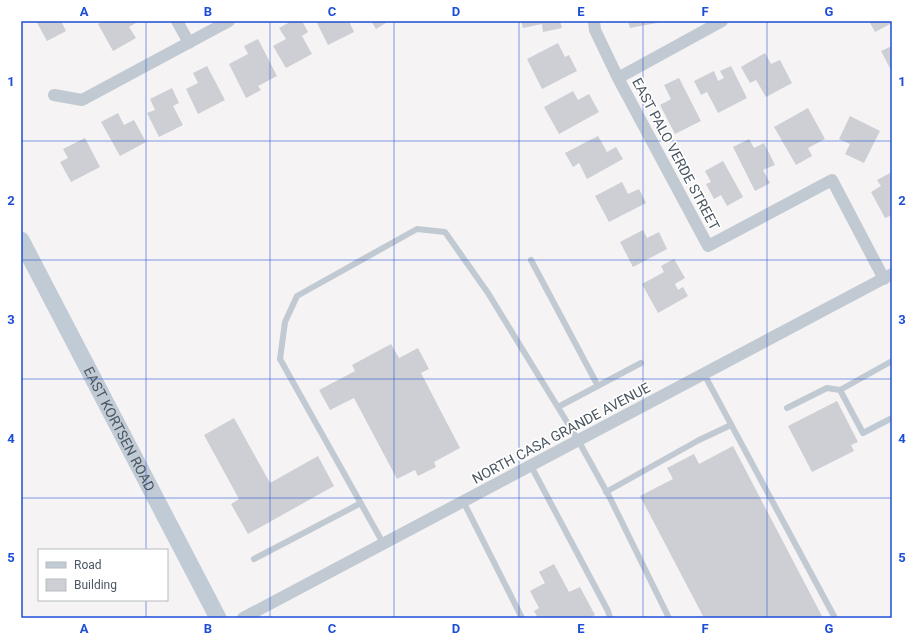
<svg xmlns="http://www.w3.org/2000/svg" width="913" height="639" font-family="Roboto,sans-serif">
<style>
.building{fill:#cdcfd5}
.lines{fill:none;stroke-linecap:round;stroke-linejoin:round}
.lane{stroke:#c1cad2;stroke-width:6}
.street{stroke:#c1cad2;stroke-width:12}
.secondary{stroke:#c1cbd6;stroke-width:17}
.grid{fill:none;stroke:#1d4ed8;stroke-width:1;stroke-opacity:0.55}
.labels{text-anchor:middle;stroke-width:3.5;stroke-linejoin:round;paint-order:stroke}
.street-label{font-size:14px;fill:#4a5661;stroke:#fff}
.neatline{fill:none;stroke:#1d4ed8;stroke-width:1.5}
.grid-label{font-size:13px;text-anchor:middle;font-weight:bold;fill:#1d4ed8}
</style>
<rect width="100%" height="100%" fill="#f5f3f3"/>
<path class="building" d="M 36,21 L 61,21 L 66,31 L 47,41 Z
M 103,21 L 139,21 L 129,27 L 136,38 L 113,51 L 98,24 Z
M 292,21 L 302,21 L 308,32 L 302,36 L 312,54 L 286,68 L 273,46 L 286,39 L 279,28 Z
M 316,21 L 349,21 L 354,32 L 328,45 Z
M 371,21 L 389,21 L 376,29 Z
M 521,21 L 560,21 L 562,28 L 543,32 L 542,24 L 523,28 Z
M 628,21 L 662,21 L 662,22 L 630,28 Z
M 869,21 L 892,21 L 892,23 L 875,32 Z
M 258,39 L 277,76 L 258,86 L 261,90 L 246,98 L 229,64 L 248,54 L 244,46 Z
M 558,43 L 565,57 L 569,55 L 577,71 L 542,89 L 527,59 Z
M 892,46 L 892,72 L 881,51 Z
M 765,53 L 771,64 L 780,60 L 792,83 L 766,97 L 756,80 L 750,83 L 741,67 Z
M 207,66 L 225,100 L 198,114 L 186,89 L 198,83 L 193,73 Z
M 731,66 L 747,98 L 718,113 L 707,92 L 701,95 L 694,81 L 714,71 L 718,81 L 724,78 L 720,71 Z
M 679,78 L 701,121 L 675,134 L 660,105 L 671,99 L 664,85 Z
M 172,88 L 179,103 L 173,106 L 183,125 L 159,137 L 147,113 L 155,110 L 150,99 Z
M 573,91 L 578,100 L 589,94 L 599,112 L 559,134 L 544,107 Z
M 808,108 L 825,139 L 808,148 L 812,156 L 796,165 L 774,127 Z
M 118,113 L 124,125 L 134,120 L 146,142 L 120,156 L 101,122 Z
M 850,116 L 880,131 L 864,163 L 845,154 L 850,144 L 839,139 Z
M 598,136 L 607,152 L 616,147 L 623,159 L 587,179 L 579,163 L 573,167 L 565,153 Z
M 85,138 L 100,167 L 71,182 L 60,162 L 68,158 L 63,149 Z
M 749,139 L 754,148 L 764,143 L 775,165 L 763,170 L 770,183 L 755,191 L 733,147 Z
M 723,161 L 743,197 L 727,206 L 721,195 L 714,199 L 706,184 L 711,182 L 705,171 Z
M 892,172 L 892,215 L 885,218 L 871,192 L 881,186 L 877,180 Z
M 622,182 L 628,194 L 639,189 L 646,203 L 609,222 L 595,196 Z
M 643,230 L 647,238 L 659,232 L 667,249 L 633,267 L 620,242 Z
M 674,259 L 685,278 L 675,284 L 678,290 L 683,287 L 688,296 L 658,313 L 642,284 L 664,272 L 661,266 Z
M 391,344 L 399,358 L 418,348 L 429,369 L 421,373 L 460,448 L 434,462 L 436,467 L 418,476 L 415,470 L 397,479 L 354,398 L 330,410 L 319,390 L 355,371 L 352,365 Z
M 837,401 L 858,442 L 851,445 L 854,451 L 812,472 L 788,426 Z
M 234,418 L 270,483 L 318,456 L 334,486 L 248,534 L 231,504 L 239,499 L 204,435 Z
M 733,446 L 823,618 L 704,618 L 640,496 L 673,479 L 667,468 L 694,454 L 699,464 Z
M 554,564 L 569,592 L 580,587 L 595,615 L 589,618 L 538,618 L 534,611 L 539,608 L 530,591 L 545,583 L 539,572 Z"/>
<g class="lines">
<path class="lane" d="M 531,260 L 598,386
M 892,361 L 840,390 L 863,433 L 892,418
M 704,374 L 835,618
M 558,407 L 641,363
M 787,408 L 827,388 L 840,390
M 531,466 L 608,611 L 610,618
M 606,492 L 699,440 L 731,425
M 463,501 L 522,618
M 383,543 L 280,359 L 285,322 L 297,296 L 417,229 L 445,232 L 488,293 L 578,440 L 610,498 L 669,618
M 254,559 L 361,503"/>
<path class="street" d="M 177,21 L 189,43
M 594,21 L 595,30 L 618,78 L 708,246 L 832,180 L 884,279
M 618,78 L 722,21
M 54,95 L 82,100 L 229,21
M 243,618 L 892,274"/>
<path class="secondary" id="s1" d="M 21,240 L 218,618"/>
</g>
<path class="grid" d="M 146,21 L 146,550M 270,21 L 270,618M 394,21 L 394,618M 519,21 L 519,618M 643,21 L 643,618M 767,21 L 767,618M 21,141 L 892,141M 21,260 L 892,260M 21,379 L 892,379M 21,498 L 892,498M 146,600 L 146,618"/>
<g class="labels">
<g class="street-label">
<text transform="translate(676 154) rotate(62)" y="5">EAST PALO VERDE STREET</text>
<text dy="5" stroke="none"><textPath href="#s1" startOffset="213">EAST KORTSEN ROAD</textPath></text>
<text transform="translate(561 433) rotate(-28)" y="5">NORTH CASA GRANDE AVENUE</text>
</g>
</g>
<rect width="913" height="639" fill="none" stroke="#ffffff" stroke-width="44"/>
<rect x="38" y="549" width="130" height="52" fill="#ffffff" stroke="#b7bbc0"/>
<rect x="46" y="562" width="20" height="6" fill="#c1cbd6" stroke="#b7bbc0"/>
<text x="74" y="569" font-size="12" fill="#4a5661">Road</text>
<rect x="46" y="579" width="20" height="12" fill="#cdcfd5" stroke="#b7bbc0"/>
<text x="74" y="589" font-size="12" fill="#4a5661">Building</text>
<rect x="22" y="22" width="869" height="595" class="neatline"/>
<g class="grid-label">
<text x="84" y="16">A</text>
<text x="208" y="16">B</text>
<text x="332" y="16">C</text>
<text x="456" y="16">D</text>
<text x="581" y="16">E</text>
<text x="705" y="16">F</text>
<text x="829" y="16">G</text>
<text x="11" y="86">1</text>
<text x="902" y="86">1</text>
<text x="11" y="205">2</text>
<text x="902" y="205">2</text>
<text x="11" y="324">3</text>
<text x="902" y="324">3</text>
<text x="11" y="443">4</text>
<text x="902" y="443">4</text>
<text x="11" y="562">5</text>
<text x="902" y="562">5</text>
<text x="84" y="633">A</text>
<text x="208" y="633">B</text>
<text x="332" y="633">C</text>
<text x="456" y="633">D</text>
<text x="581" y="633">E</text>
<text x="705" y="633">F</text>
<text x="829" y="633">G</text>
</g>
</svg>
